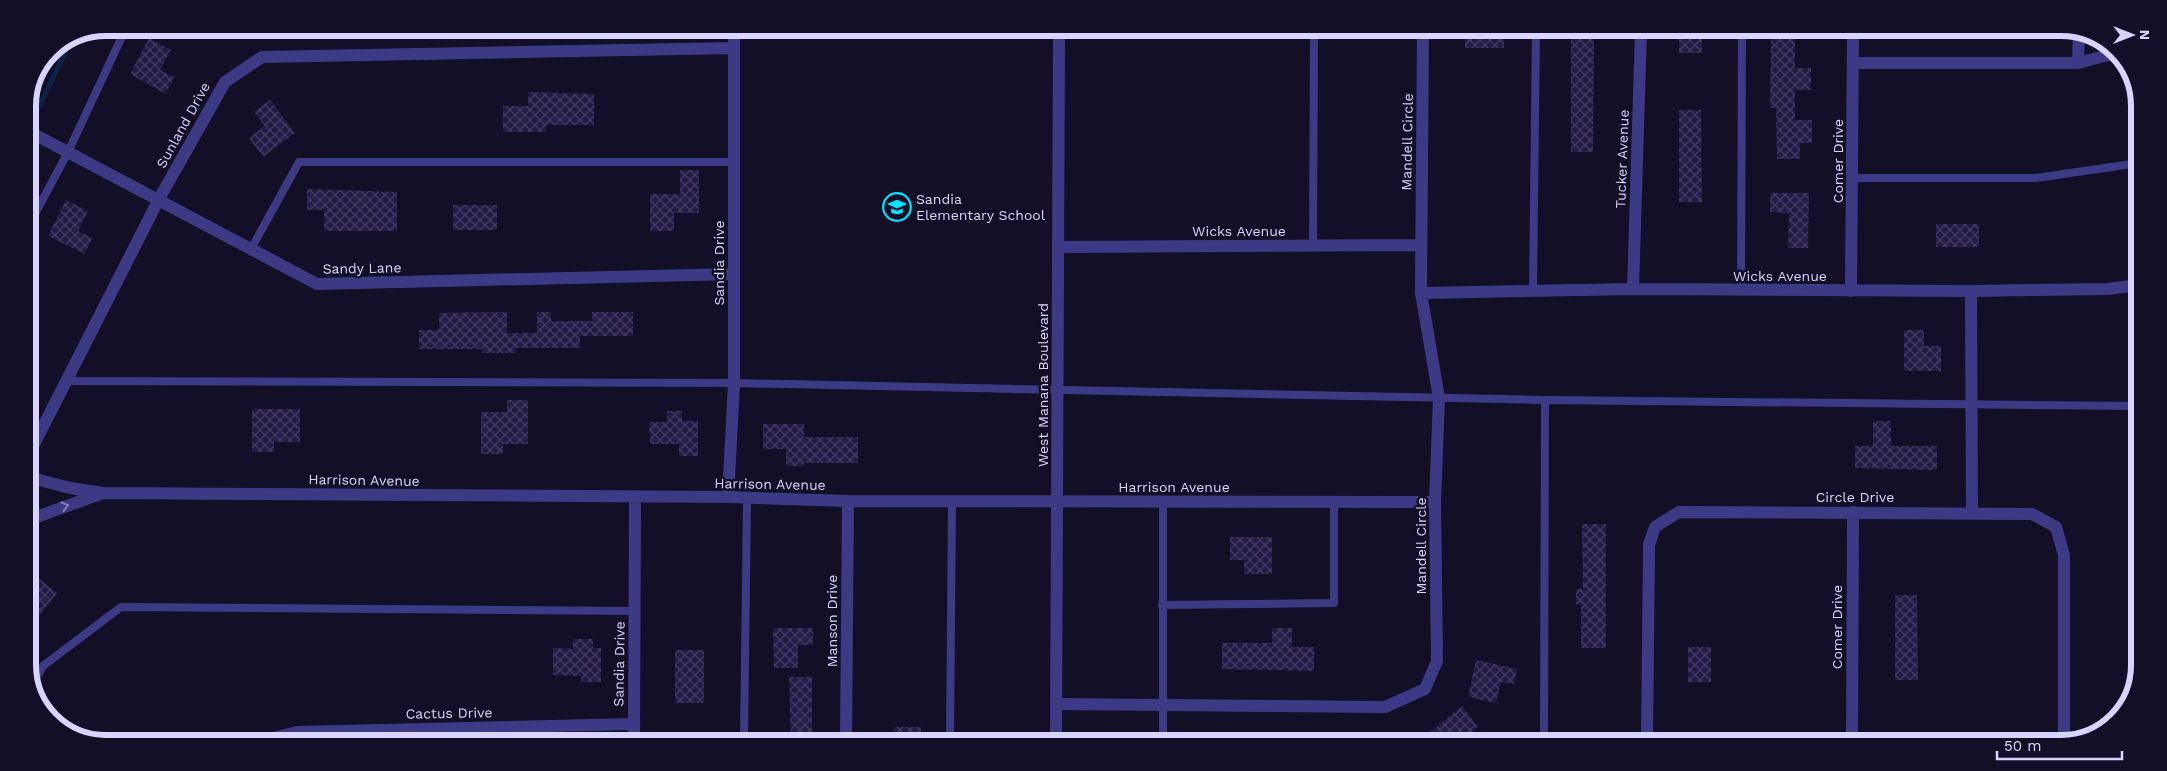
<svg xmlns="http://www.w3.org/2000/svg" width="2167" height="771" font-family="'Work Sans',sans-serif">
<style>
.lines{fill:none;stroke-linecap:round;stroke-linejoin:round}
.stream{stroke:#0c2248;stroke-width:5}
.building{fill:url(#building-cross-hatch)}
.service{stroke:#3d3a85;stroke-width:8}
.minor{stroke:#3d3a85;stroke-width:12}
.tertiary{stroke:#3d3a85;stroke-width:12}
.oneway{stroke:#837fbc}
.labels{text-anchor:middle;stroke-width:5;stroke-linejoin:round;paint-order:stroke}
.street-label{font-size:14px;fill:#d9d4ff;stroke:#130f26}
.poi-label{font-size:14px;fill:#d9d4ff;stroke:#130f26;text-anchor:start}
.rim{fill:none;stroke:#d9d4ff;stroke-width:6}
</style>
<defs>
<pattern id="building-cross-hatch" width="8" height="8" patternUnits="userSpaceOnUse" patternTransform="scale(1.25)"><rect width="8" height="8" fill="#241b47"/><path d="M0 0l8 8M0 8l8-8" fill="none" stroke="#433b63"/></pattern>
</defs>
<rect width="100%" height="100%" fill="#130f26"/>
<g class="lines">
<path class="stream" d="M 28,130 L 70,42"/>
</g>
<path class="building" d="M 1480,30 L 1504,30 L 1504,48 L 1465,48 L 1465,33 L 1480,33 Z
M 1571,31 L 1594,31 L 1593,152 L 1571,152 Z
M 1679,31 L 1702,31 L 1702,53 L 1679,53 Z
M 1771,31 L 1795,31 L 1795,68 L 1811,68 L 1811,90 L 1795,90 L 1795,120 L 1812,120 L 1812,143 L 1800,143 L 1800,159 L 1777,159 L 1776,108 L 1770,108 Z
M 149,38 L 171,50 L 160,70 L 174,77 L 166,94 L 130,74 Z
M 528,92 L 594,94 L 594,125 L 546,125 L 546,132 L 503,132 L 503,106 L 528,106 Z
M 270,100 L 295,133 L 263,157 L 249,138 L 265,126 L 254,112 Z
M 1679,110 L 1701,110 L 1702,202 L 1679,202 Z
M 680,170 L 699,170 L 699,213 L 674,213 L 674,231 L 650,231 L 650,194 L 680,194 Z
M 307,189 L 397,192 L 397,231 L 324,231 L 324,210 L 307,210 Z
M 1770,193 L 1809,193 L 1808,248 L 1788,248 L 1789,213 L 1770,212 Z
M 66,200 L 88,211 L 78,231 L 92,238 L 85,254 L 48,236 Z
M 453,205 L 497,205 L 497,230 L 453,230 Z
M 1936,224 L 1979,224 L 1979,247 L 1936,247 Z
M 507,312 L 507,333 L 537,333 L 537,312 L 551,312 L 551,321 L 592,321 L 592,312 L 633,312 L 633,336 L 580,336 L 580,348 L 516,348 L 516,353 L 482,353 L 482,349 L 419,349 L 419,330 L 439,330 L 439,313 Z
M 1904,330 L 1924,330 L 1924,346 L 1941,346 L 1941,371 L 1904,371 Z
M 507,400 L 528,400 L 528,444 L 503,444 L 503,454 L 481,454 L 481,412 L 507,412 Z
M 252,409 L 300,409 L 300,442 L 274,442 L 274,452 L 252,452 Z
M 667,411 L 682,411 L 682,421 L 698,421 L 698,456 L 679,456 L 679,444 L 650,444 L 649,422 L 667,422 Z
M 1873,421 L 1891,421 L 1891,446 L 1937,446 L 1937,470 L 1855,468 L 1855,446 L 1873,446 Z
M 763,424 L 804,424 L 804,437 L 858,437 L 858,463 L 804,463 L 804,466 L 786,466 L 786,449 L 763,449 Z
M 1582,524 L 1606,524 L 1606,648 L 1581,648 L 1581,604 L 1576,604 L 1576,589 L 1583,589 Z
M 1230,537 L 1272,537 L 1272,574 L 1244,574 L 1244,560 L 1230,560 Z
M 28,570 L 57,593 L 28,630 Z
M 1895,595 L 1917,595 L 1918,680 L 1895,680 Z
M 773,628 L 813,628 L 813,645 L 798,645 L 798,668 L 774,668 Z
M 1272,628 L 1292,628 L 1292,647 L 1314,647 L 1314,671 L 1222,669 L 1222,643 L 1272,643 Z
M 573,639 L 593,639 L 593,648 L 601,648 L 601,682 L 581,682 L 581,676 L 553,675 L 553,648 L 573,649 Z
M 1688,647 L 1711,647 L 1711,682 L 1688,682 Z
M 675,650 L 704,650 L 704,703 L 675,703 Z
M 1476,660 L 1517,669 L 1514,684 L 1501,682 L 1496,703 L 1468,697 Z
M 789,677 L 812,677 L 812,741 L 791,741 Z
M 1462,706 L 1478,727 L 1459,742 L 1434,742 L 1428,734 Z
M 894,727 L 921,727 L 921,741 L 894,741 Z"/>
<g class="lines">
<path class="service" d="M 1854,178 L 2036,178 L 2139,163
M 28,227 L 68,152 L 126,28
M 1313,245 L 1314,30
M 251,249 L 299,162 L 734,162
M 1533,290 L 1536,30
M 1741,291 L 1742,31
M 67,381 L 734,383 L 1545,400 L 2137,406
M 1163,502 L 1163,742
M 1162,605 L 1334,603 L 1334,502
M 33,684 L 43,666 L 121,607 L 635,611
M 744,741 L 747,498
M 950,741 L 952,501
M 1544,742 L 1545,400"/>
<path class="minor" d="M 1853,63 L 2078,63 L 2116,53
M 2078,63 L 2079,32
M 28,131 L 317,284 L 734,274
M 1058,247 L 1421,245
M 1633,289 L 1641,31
M 1851,291 L 1853,31
M 1971,291 L 1972,512
M 1421,293 L 1633,289 L 1971,291 L 2108,289 L 2138,285
M 28,456 L 159,199 L 225,82 L 262,57 L 734,48
M 28,477 L 70,488 L 103,493 L 728,497 L 848,501 L 1435,502
M 728,497 L 734,383 L 734,29
M 28,520 L 103,493
M 1057,704 L 1385,707 L 1425,689 L 1437,661 L 1435,502 L 1439,398 L 1421,293 L 1423,30
M 266,740 L 297,732 L 634,724
M 634,741 L 635,498
M 846,741 L 848,501
M 1647,743 L 1649,545 L 1655,527 L 1679,512 L 2032,514 L 2056,527 L 2064,555 L 2064,743
M 1852,743 L 1853,512"/>
<path class="tertiary" d="M 1056,741 L 1059,29"/>
</g>
<defs><path id="oneway-chevron" d="M-2-3.5L2.5 0L-2 3.5" fill="none" stroke-width="1.6" stroke-linecap="round" stroke-linejoin="round" transform="scale(1.25)"/></defs>
<use class="oneway" href="#oneway-chevron" transform="translate(65 506) rotate(-14)"/>
<defs>
<symbol id="school-ring" viewBox="-11 -11 22 22"><circle r="9.5" fill="#130f26" stroke="#00e5ff" stroke-width="1.5"/><path d="M0-5L7-2L0 1L-7-2ZM-4 1L0 2.5L4 1V4Q0 6-4 4Z" fill="#00e5ff"/></symbol>
</defs>
<g fill-rule="evenodd">
<use href="#school-ring" x="881" y="191" width="32" height="32"/>
</g>
<g class="labels">
<g class="street-label">
<text transform="translate(183 125) rotate(-61)" y="5">Sunland Drive</text>
<text transform="translate(1407 142) rotate(-89)" y="5">Mandell Circle</text>
<text transform="translate(1622 159) rotate(-88)" y="5">Tucker Avenue</text>
<text transform="translate(1838 161) rotate(-90)" y="5">Comer Drive</text>
<text x="1239" y="236">Wicks Avenue</text>
<text transform="translate(719 263) rotate(-90)" y="5">Sandia Drive</text>
<text transform="translate(362 268) rotate(-1)" y="5">Sandy Lane</text>
<text x="1780" y="281">Wicks Avenue</text>
<text transform="translate(1043 385) rotate(-90)" y="5">West Manana Boulevard</text>
<text transform="translate(364 480) rotate(1)" y="5">Harrison Avenue</text>
<text transform="translate(770 484) rotate(1)" y="5">Harrison Avenue</text>
<text x="1174" y="492">Harrison Avenue</text>
<text x="1855" y="502">Circle Drive</text>
<text transform="translate(1421 546) rotate(-90)" y="5">Mandell Circle</text>
<text transform="translate(832 621) rotate(-90)" y="5">Manson Drive</text>
<text transform="translate(1837 627) rotate(-90)" y="5">Comer Drive</text>
<text transform="translate(619 664) rotate(-89)" y="5">Sandia Drive</text>
<text transform="translate(449 713) rotate(-1)" y="5">Cactus Drive</text>
</g>
<g class="poi-label">
<text x="916" y="204">Sandia<tspan x="916" dy="16">Elementary School</tspan></text>
</g>
</g>
<path d="M0 0H2167V771H0ZM106 36H2061A70 70 0 0 1 2131 106V665A70 70 0 0 1 2061 735H106A70 70 0 0 1 36 665V106A70 70 0 0 1 106 36Z" fill="#130f26" fill-rule="evenodd"/>
<path class="rim" d="M106 36H2061A70 70 0 0 1 2131 106V665A70 70 0 0 1 2061 735H106A70 70 0 0 1 36 665V106A70 70 0 0 1 106 36Z"/>
<g transform="translate(2132 35) rotate(90)" stroke="#130f26" stroke-width="4" paint-order="stroke">
<path d="M0-4L9 19L0 12L-9 19Z" fill="#d9d4ff"/>
<text y="-8" font-size="14" font-weight="bold" text-anchor="middle" fill="#d9d4ff">N</text>
</g>
<path d="M1997 751v8h125v-8" fill="none" stroke="#d9d4ff" stroke-width="2.5"/>
<text x="2004" y="751" font-size="15" fill="#d9d4ff" stroke="#130f26" stroke-width="4" paint-order="stroke">50 m</text>
</svg>
